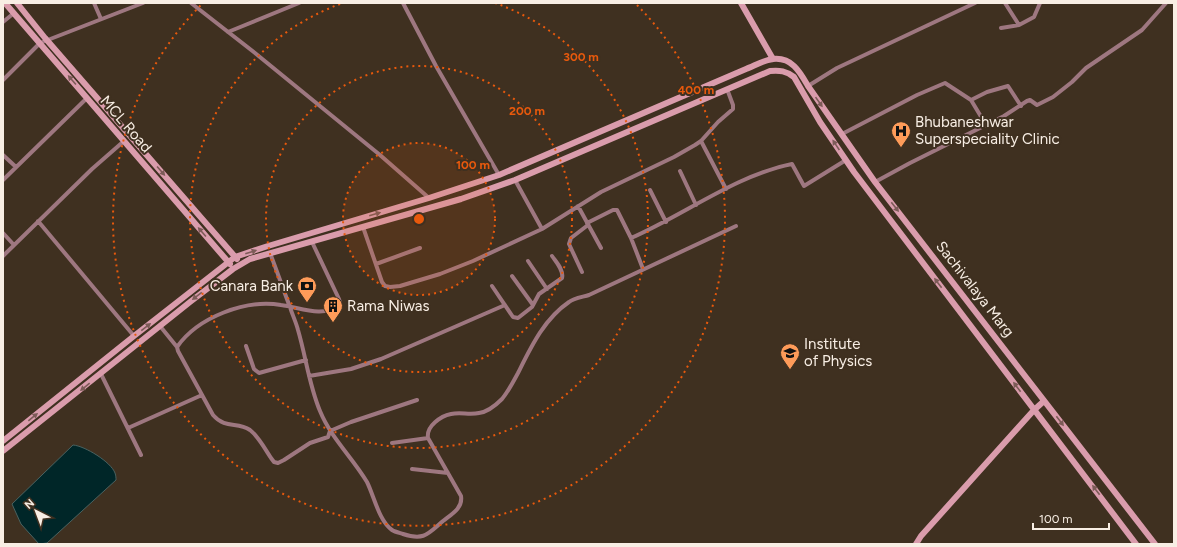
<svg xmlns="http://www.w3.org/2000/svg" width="1177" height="547" font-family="Figtree,sans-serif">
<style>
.water{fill:#002628;stroke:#4a6260}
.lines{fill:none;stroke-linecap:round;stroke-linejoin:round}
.street{stroke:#9e7780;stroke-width:4}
.secondary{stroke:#da9cac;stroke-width:6}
.oneway{fill:#7d5b58}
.ring{fill:none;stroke:#e8590c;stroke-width:2;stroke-dasharray:2 4}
.labels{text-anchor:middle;stroke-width:4;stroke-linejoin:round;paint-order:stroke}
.poi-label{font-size:15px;fill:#f8eee4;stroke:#3f3020;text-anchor:start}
.street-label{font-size:15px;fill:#f8eee4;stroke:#3f3020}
.centre{fill:#e8590c;stroke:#3f3020;stroke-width:2}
.ring-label{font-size:12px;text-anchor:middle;font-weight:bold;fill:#e8590c;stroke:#3f3020;stroke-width:4;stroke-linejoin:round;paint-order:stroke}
</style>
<rect width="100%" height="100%" fill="#3f3020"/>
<path class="water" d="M 73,445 C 85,446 111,462 115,473 C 116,476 116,478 116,480 L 47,543 L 39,544 L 21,524 L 12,504 Z"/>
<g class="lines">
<path class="street" d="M 94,3 L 101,19
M 191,3 L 255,53 L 380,155 L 429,198
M 403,3 L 436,66 L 499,175
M 1005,3 L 1019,25 L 1034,17 L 1040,3
M 3,22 L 14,13
M 1001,28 L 1019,25
M 228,32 L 299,3
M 3,80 L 40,43 L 143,3
M 808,86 L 837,68 L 975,3
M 971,100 L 987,92 L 1008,86 L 1021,106
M 842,134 L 917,95 L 945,83 L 971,100 L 986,125
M 701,141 L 726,189
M 3,155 L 16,167
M 680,171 L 696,205
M 3,180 L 87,98
M 515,180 L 542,229
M 875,182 L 910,163 L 1004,116 L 1027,101 L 1030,100 L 1037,105 L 1053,97 L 1072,82 L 1086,68 L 1142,30 L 1166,3
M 650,190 L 666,222
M 578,206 L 601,248
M 38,221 L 134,336
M 587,223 L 613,210 L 617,210 L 631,238 L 643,269
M 363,227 L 382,282 L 385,286 L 390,287 L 400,286 L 440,274 L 473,261 L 542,229 L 601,192 L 674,157 L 695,145 L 701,141 L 718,122 L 733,109 L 733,105 L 727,89
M 3,233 L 14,245
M 631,238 C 684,215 736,175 792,164 L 804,186 L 846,160
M 312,242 L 339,299 L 340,303 L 338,306 C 322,318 299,307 281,305 C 246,299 198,317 177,347 L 178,351 L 213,415 C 226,430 237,421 250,430 C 258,436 265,449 271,458 L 274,462 L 278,463 L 284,460 L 310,443 L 328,437 L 330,431 L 351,422 L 417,400
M 270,253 C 277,271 283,289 290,307 C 292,314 296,322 298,330 C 306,357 309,385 320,411 C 331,438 352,457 367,482 C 374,496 379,521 392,530 C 395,532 400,533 403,534 C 424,541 428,534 443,521 C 452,514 463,508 461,496 L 428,438 C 426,426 441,416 451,414 C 460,412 470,415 479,413 C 487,412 496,405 502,399 C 508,392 513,382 518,373 C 531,347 544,319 569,302 C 574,298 583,297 589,295 L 736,226
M 3,256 L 92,169 L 124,141
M 528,261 L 547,289
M 376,264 L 420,248
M 582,272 L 569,244 L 571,238 L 588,225
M 512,276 L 533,305
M 492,286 L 513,317 L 518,318 L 532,307 L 539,294 L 562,278 C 564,270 556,262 552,256
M 160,326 L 177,347
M 246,346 L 254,369 L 259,373 L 306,360
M 101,374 L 141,455
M 309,376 L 351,369 L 381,359 L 505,305
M 128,428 L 202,395
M 392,443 L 428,438
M 412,469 L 448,473"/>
<path class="secondary" d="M 5,3 L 230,264
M 17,3 L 45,38 L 237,259
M 741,3 L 773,59
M 3,441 L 134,336 L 235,257 L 268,246 L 429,198 L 499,175 L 746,69 C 754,66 764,60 773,59 C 792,57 800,72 808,86 L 875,182 L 1155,544
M 3,451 L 190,302 L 233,269 L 250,259 L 461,199 L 515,180 L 770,71 C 780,70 786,71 794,77 L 820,122 L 854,172 L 1136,544
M 916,544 L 921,536 L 1034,410 L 1044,401"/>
</g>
<defs><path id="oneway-solid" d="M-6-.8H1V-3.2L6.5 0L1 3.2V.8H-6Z"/></defs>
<g class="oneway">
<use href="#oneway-solid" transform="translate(72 80) rotate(-131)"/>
<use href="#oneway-solid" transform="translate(819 102) rotate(55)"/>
<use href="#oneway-solid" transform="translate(836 145) rotate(-124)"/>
<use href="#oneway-solid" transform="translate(161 171) rotate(49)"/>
<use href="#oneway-solid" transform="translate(895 207) rotate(52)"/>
<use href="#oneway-solid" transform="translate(375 214) rotate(-16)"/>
<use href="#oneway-solid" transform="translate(202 232) rotate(-131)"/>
<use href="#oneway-solid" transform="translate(251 252) rotate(-18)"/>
<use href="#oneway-solid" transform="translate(938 283) rotate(-127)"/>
<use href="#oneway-solid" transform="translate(197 296) rotate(143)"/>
<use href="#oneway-solid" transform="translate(146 327) rotate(-38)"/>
<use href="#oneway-solid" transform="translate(85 387) rotate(141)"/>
<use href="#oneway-solid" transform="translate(1017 387) rotate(-127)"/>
<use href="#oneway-solid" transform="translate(33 417) rotate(-39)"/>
<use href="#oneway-solid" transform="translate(1060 421) rotate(53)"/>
<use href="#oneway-solid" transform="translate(1096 490) rotate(-127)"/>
</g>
<circle cx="419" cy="219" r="76" fill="#e8590c" fill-opacity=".12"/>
<g class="ring">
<circle cx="419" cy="219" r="76"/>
<circle cx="419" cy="219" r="153"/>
<path d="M495 3A229 229 0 1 1 343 3"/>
<path d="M637 5A306 306 0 1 1 201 5"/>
</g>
<defs>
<symbol id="hospital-pin" viewBox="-11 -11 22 30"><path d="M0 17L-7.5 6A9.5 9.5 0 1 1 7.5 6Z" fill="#fe9b59" stroke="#3f3020"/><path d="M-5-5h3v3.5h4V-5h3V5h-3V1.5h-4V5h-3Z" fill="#111"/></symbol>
<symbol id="bank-pin" viewBox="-11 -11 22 30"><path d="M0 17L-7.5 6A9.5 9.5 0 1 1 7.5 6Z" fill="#fe9b59" stroke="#3f3020"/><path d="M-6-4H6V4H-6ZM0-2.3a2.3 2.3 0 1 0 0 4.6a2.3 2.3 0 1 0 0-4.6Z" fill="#111"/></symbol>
<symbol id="building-pin" viewBox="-11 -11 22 30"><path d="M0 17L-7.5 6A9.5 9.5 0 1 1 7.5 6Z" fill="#fe9b59" stroke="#3f3020"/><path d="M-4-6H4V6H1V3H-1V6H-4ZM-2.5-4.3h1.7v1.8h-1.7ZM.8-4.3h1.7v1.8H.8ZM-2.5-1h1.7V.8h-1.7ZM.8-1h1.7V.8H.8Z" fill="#111"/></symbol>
<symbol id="university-pin" viewBox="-11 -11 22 30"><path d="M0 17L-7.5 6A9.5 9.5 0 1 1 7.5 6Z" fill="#fe9b59" stroke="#3f3020"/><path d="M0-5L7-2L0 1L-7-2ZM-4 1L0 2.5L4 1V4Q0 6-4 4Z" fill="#111"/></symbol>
</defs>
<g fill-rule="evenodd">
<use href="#hospital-pin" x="890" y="120" width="22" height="30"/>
<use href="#bank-pin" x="296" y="275" width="22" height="30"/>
<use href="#building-pin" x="322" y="295" width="22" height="30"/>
<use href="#university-pin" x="779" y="342" width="22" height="30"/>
</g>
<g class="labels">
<g class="poi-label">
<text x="915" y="127">Bhubaneshwar<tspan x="915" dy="17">Superspeciality Clinic</tspan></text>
<text x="293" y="291" text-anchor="end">Canara Bank</text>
<text x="347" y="311">Rama Niwas</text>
<text x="804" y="349">Institute<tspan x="804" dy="17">of Physics</tspan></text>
</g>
<g class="street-label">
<text transform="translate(126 124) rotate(49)" y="5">MCL Road</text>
<text transform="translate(975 289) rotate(52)" y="5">Sachivalaya Marg</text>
</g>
</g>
<circle cx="419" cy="219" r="6" class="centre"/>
<g class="ring-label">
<text x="581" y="61">300 m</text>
<text x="696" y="94">400 m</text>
<text x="527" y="115">200 m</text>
<text x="473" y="169">100 m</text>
</g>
<rect width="1177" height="547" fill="none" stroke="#f8eee4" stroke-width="8"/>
<g transform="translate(36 511) rotate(318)" stroke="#3f3020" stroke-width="3" paint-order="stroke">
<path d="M0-3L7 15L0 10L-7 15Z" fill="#f8eee4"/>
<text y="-6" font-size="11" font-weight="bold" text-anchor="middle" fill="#f8eee4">N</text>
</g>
<path d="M1033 523v6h76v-6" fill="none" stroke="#f8eee4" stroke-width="2"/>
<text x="1039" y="523" font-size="12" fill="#f8eee4" stroke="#3f3020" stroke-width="3" paint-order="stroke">100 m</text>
</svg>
